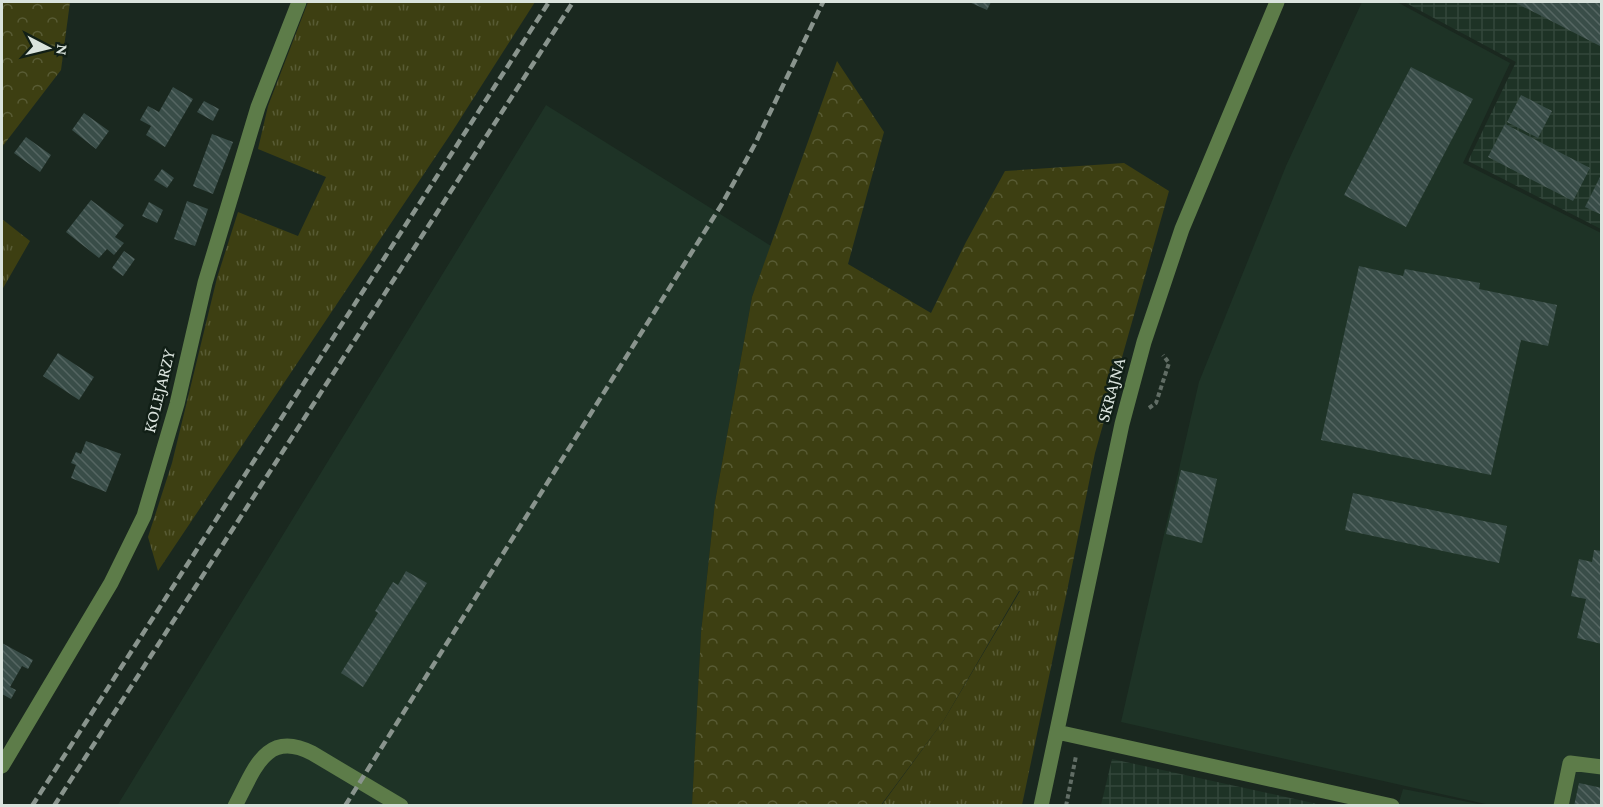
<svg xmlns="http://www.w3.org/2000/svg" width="1603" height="807" font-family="'Crimson Pro',serif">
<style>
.built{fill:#1e3326}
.industrial{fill:url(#industrial-grid)}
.grass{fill:url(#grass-tufts)}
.forest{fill:url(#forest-crowns)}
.building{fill:url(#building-back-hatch)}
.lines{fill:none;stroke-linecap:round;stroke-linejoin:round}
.path{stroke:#616d65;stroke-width:4;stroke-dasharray:4.5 3;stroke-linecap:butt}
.minor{stroke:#5d7c49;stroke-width:15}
.rail{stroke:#89948d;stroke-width:4.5;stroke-dasharray:9 4.5;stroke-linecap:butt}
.labels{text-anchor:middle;stroke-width:5;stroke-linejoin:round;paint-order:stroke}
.street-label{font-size:18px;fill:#dae3dd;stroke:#111f16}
</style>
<defs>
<pattern id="industrial-grid" width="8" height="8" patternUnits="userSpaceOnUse" patternTransform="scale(1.5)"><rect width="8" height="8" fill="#1e3326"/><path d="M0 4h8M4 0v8" fill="none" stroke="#33473b"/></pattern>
<pattern id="grass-tufts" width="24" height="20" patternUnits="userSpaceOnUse" patternTransform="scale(1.5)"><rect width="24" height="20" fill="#3d3f12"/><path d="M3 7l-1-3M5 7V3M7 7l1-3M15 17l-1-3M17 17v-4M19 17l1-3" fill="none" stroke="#585b34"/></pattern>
<pattern id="forest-crowns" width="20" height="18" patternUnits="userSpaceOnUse" patternTransform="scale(1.5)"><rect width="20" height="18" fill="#3d3f12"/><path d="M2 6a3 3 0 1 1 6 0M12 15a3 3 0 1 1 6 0" fill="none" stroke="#585b34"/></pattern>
<pattern id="building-back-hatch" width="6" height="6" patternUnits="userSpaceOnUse" patternTransform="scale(1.5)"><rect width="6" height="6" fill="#394d48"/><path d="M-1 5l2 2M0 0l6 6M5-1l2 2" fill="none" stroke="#556662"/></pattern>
</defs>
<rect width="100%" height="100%" fill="#1a281f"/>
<path class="built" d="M 1362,2 L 1397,2 L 1510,63 L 1463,163 L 1601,233 L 1601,805 L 1490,805 L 1121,722 L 1199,382 L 1286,166 Z
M 546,105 L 771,246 L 752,297 L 715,502 L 701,633 L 692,805 L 117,806 Z
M 1403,789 L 1424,793 L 1483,805 L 1398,806 Z"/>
<path class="industrial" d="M 1404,2 L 1601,2 L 1601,229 L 1468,161 L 1516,62 Z
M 1112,759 L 1322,805 L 1101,805 Z"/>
<path class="grass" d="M 308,2 L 535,2 L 450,135 L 158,571 L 148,537 L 172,463 L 217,278 L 238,212 L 298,236 L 326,177 L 258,149 L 268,106 Z
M 2,219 L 30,241 L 2,290 Z
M 1020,591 L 1067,591 L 1022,805 L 881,806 L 944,720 Z"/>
<path class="forest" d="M 2,2 L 70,2 L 61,70 L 2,147 Z
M 837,61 L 884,132 L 848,264 L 931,313 L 966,242 L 1005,171 L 1124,163 L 1169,191 L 1095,453 L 1067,591 L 1019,591 L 944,720 L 881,805 L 692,805 L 701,633 L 715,502 L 752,297 Z"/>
<path class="building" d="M 969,2 L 991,2 L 987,10 Z
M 1514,2 L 1602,2 L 1602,47 Z
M 1411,67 L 1473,99 L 1406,227 L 1344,195 Z
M 173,87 L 193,99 L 165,147 L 146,135 L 151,126 L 140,120 L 148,106 L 159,112 Z
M 1521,95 L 1552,111 L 1538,138 L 1507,122 Z
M 204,101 L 219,109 L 213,121 L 197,112 Z
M 84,113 L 109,131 L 96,149 L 72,130 Z
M 1505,124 L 1590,168 L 1573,201 L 1488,157 Z
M 212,134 L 233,142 L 213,194 L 193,186 Z
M 26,137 L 51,155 L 40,172 L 14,153 Z
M 162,169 L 174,178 L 167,188 L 154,180 Z
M 1602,173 L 1602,215 L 1585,207 Z
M 91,200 L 124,225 L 115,237 L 124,243 L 114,255 L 107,249 L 99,258 L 66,232 Z
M 187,201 L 208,209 L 195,246 L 174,239 Z
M 149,202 L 163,210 L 157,223 L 142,216 Z
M 124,251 L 135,259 L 123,276 L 112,268 Z
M 1359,266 L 1403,276 L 1405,269 L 1480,283 L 1479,289 L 1557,305 L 1548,346 L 1521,340 L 1491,475 L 1321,440 Z
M 58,353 L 94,377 L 79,400 L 43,376 Z
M 86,441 L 121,454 L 106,492 L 71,478 L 76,465 L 71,463 L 76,452 L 81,454 Z
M 1181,470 L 1217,479 L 1202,543 L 1166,534 Z
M 1353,493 L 1507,526 L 1499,563 L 1345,530 Z
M 1594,550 L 1602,551 L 1602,644 L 1577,638 L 1586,599 L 1571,596 L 1579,559 L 1592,562 Z
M 406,571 L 427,583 L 363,687 L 341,673 L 378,613 L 375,611 L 393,582 L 398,585 Z
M 2,643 L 33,660 L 28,669 L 22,666 L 10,687 L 16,690 L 11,699 L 2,694 Z
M 1579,783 L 1602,788 L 1602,806 L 1574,806 Z"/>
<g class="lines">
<path class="path" d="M 1149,408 L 1156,403 L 1169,363 L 1163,355
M 1066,806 L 1076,756"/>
<path class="minor" d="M 1057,732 L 1392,806
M 2,766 L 111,583 L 144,516 L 177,404 L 205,283 L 258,107 L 299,2
M 235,806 C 254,771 265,729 312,753 L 401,806
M 1041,806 L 1122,424 L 1144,342 L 1182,229 L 1277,2
M 1561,806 L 1570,763 L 1602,767"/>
<path class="rail" d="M 32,806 L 549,2
M 54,806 L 573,2
M 345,806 L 722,204 L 755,144 L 823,2"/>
</g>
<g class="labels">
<g class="street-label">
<text transform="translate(1111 390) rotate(-75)" y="6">SKRAJNA</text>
<text transform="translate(159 391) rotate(-76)" y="6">KOLEJARZY</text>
</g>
</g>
<rect width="1603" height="807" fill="none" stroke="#dae3dd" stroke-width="6"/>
<g transform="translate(48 48) rotate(97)" stroke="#111f16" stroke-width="4.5" paint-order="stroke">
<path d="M0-4.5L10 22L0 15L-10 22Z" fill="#dae3dd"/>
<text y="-9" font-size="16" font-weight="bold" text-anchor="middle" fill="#dae3dd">N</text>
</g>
</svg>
